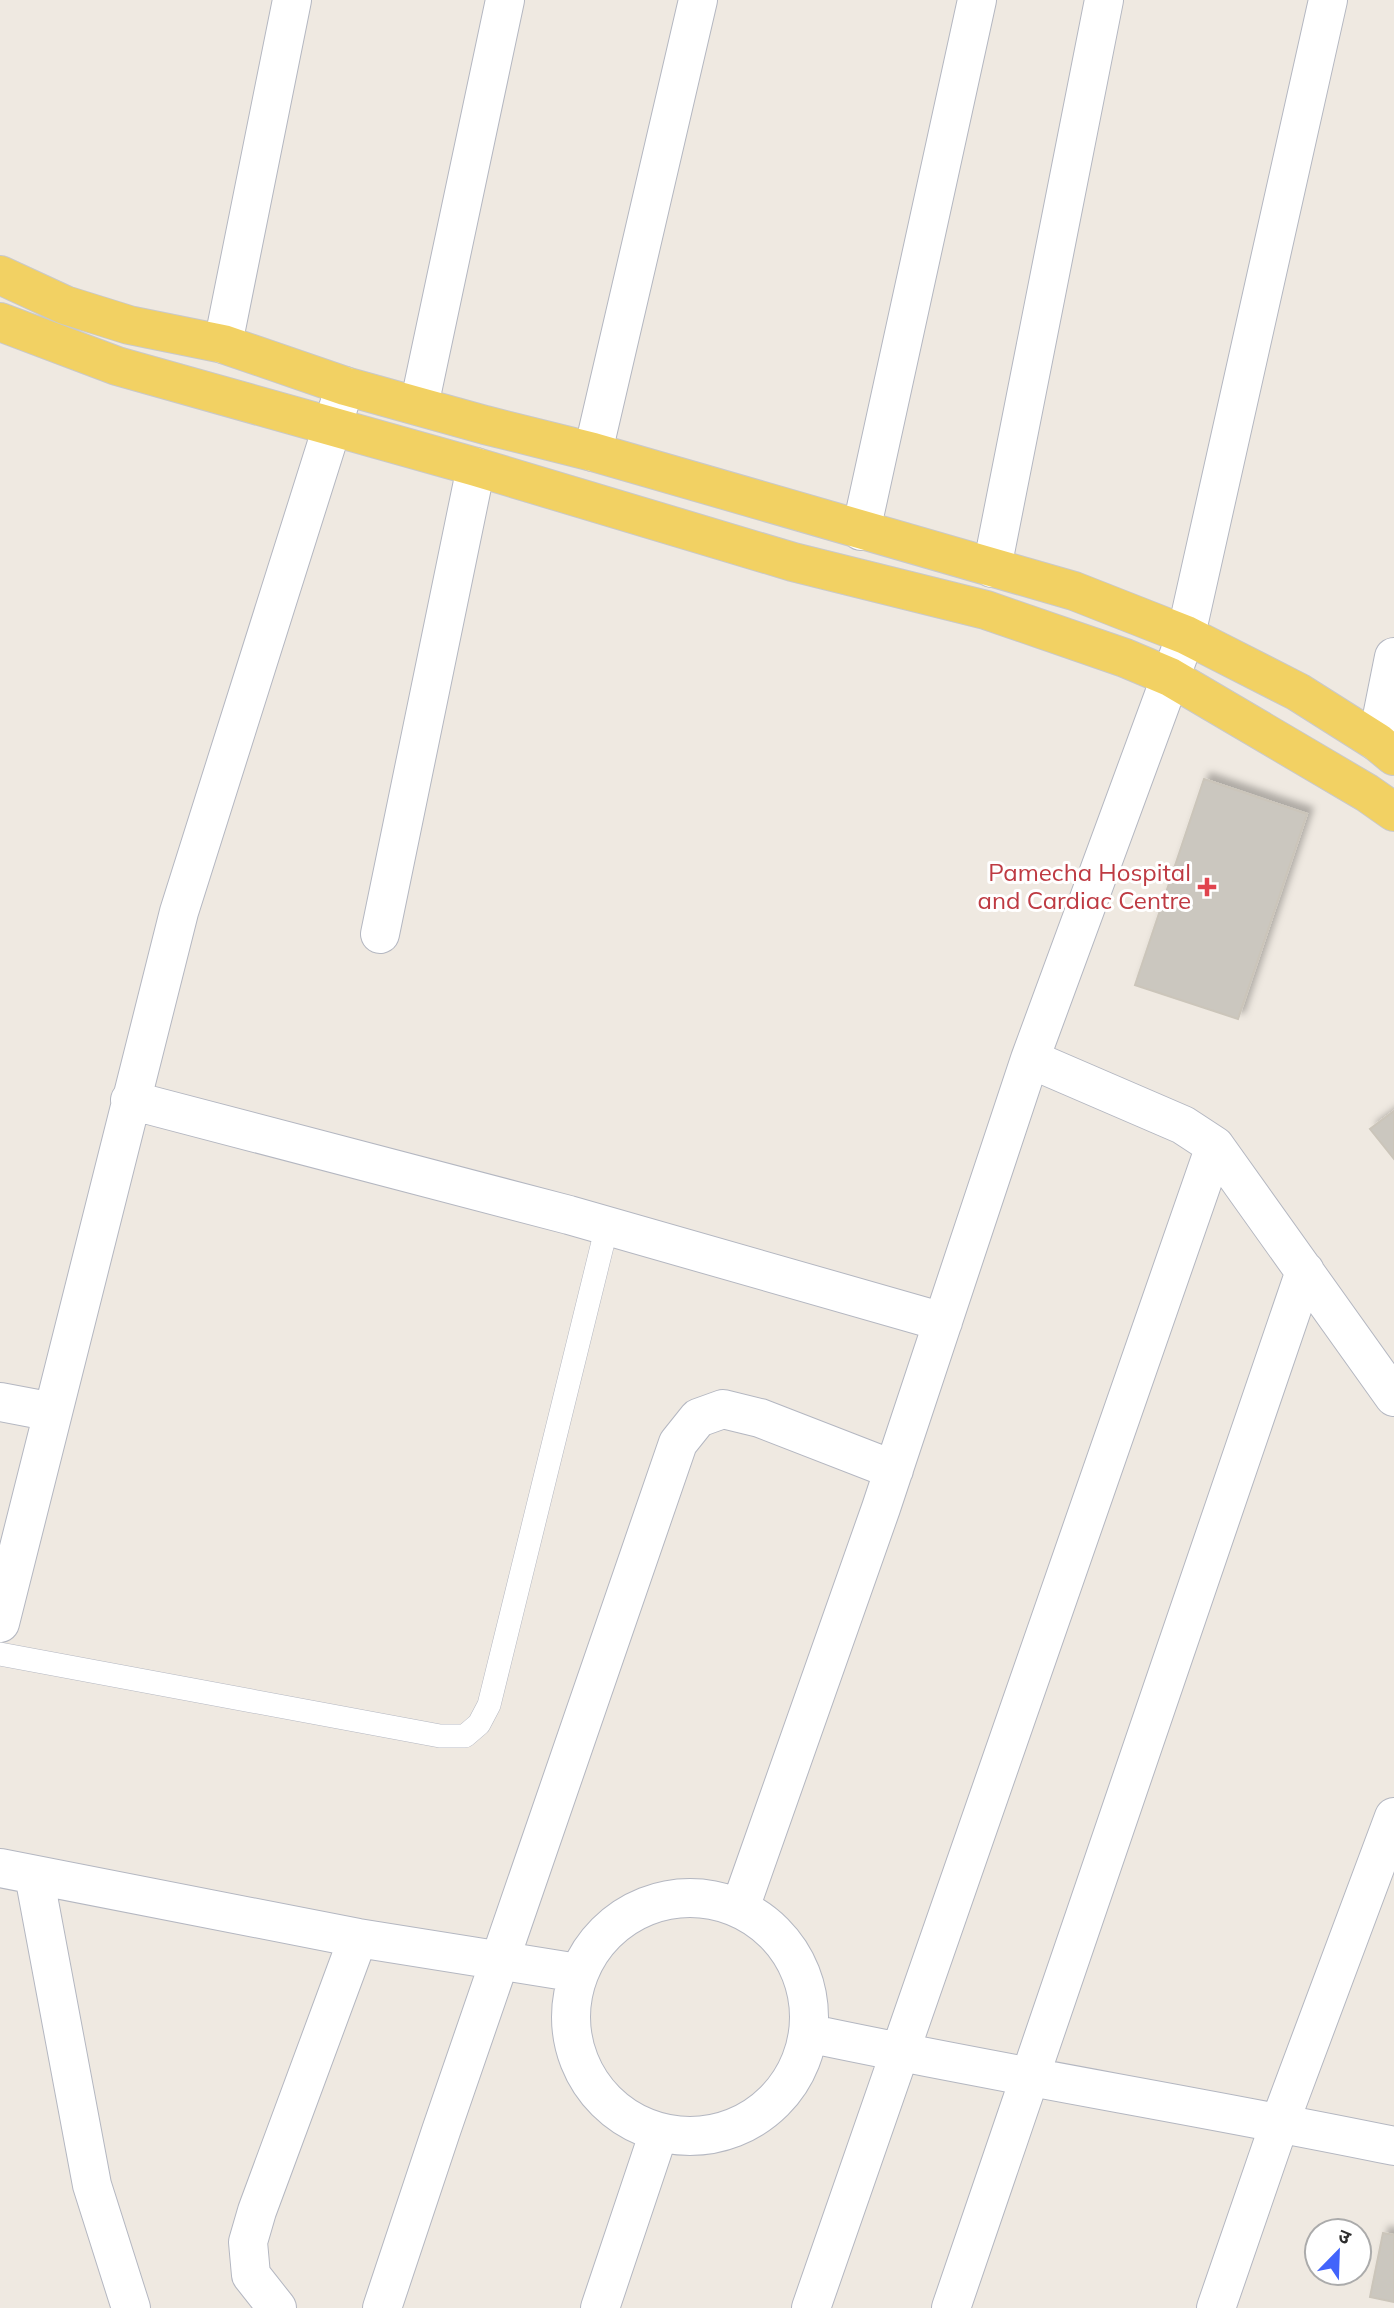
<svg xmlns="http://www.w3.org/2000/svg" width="1394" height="2308" font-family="Mulish,'Noto Sans Devanagari',sans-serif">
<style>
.building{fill:#cbc7bf;stroke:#cbc5ba;stroke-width:2;filter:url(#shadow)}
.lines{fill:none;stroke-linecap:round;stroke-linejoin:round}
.service-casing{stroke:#b4b7c1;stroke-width:24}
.minor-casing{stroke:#b4b7c1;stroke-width:40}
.primary-casing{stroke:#c9c9c9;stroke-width:40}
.service{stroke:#fff;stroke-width:23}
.minor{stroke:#fff;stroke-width:38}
.primary{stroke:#f2d163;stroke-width:38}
.health-dot{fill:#e0444e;stroke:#fff;stroke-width:2.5}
.labels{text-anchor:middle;stroke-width:6;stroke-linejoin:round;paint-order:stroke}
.health-label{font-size:24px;fill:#be3a42;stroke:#fff;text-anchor:end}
</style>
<defs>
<filter id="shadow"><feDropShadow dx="6" dy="-6" stdDeviation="3.5" flood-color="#0004"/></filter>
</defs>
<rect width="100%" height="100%" fill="#efe9e1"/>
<path class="building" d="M 1204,779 L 1307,814 L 1238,1019 L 1135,985 Z
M 1394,1111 L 1394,1159 L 1370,1129 Z
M 1383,2233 L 1394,2235 L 1394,2302 L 1370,2297 Z"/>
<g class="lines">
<defs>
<path id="service" d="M 0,1654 L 440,1736 L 465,1736 L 479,1724 L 489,1705 L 607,1226"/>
<path id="minor" d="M 223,344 L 292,0
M 419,406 L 505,0
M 593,452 L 698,0
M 861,531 L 977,0
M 992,568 L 1104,0
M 1377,742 L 1394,657
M 380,934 L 476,467
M 1030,1059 L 1183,1125 L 1215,1146 L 1394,1397
M 130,1100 L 569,1215 L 943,1322
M 0,1402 L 53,1412
M 0,1623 L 179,912 L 345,386
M 0,1868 L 358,1938 L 578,1973
M 34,1875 L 92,2185 L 131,2308
M571 2017a119 119 0 1 1 238 0a119 119 0 1 1-238 0Z
M 740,1908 L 881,1508 L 1030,1059 L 1186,635 L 1328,0
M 812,2034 C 1005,2075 1200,2106 1394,2146
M 277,2308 L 251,2275 L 248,2242 L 257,2211 L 358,1938
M 382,2308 L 441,2131 L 678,1443 L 698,1418 L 723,1409 L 760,1418 L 894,1470
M 600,2308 L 659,2132
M 811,2308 L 1215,1146
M 951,2308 L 1305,1271
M 1216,2308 L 1280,2122 L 1394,1817"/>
<path id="primary" d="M 0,275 L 65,305 L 129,325 L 223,344 L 345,386 L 485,425 L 593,452 L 1074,591 L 1186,635 L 1298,692 L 1377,742 L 1394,756
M 0,322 L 117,366 L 476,467 L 793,562 L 986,610 L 1125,658 L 1170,677 L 1367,793 L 1394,812"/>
</defs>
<use href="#service" class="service-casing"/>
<use href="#minor" class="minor-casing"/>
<use href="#primary" class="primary-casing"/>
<use href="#service" class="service"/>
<use href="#minor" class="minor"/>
<use href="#primary" class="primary"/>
</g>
<path class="health-dot" d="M1203.5 876.5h7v7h7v7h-7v7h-7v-7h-7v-7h7z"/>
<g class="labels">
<g class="health-label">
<text x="1191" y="881">Pamecha Hospital<tspan x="1191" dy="28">and Cardiac Centre</tspan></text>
</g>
</g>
<g transform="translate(1338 2252) rotate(23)"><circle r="33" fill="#ffffff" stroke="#ababab" stroke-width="2"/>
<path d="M0-5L12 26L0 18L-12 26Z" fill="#4264fb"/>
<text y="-10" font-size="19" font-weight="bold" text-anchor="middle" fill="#2e2e2e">उ</text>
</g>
</svg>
